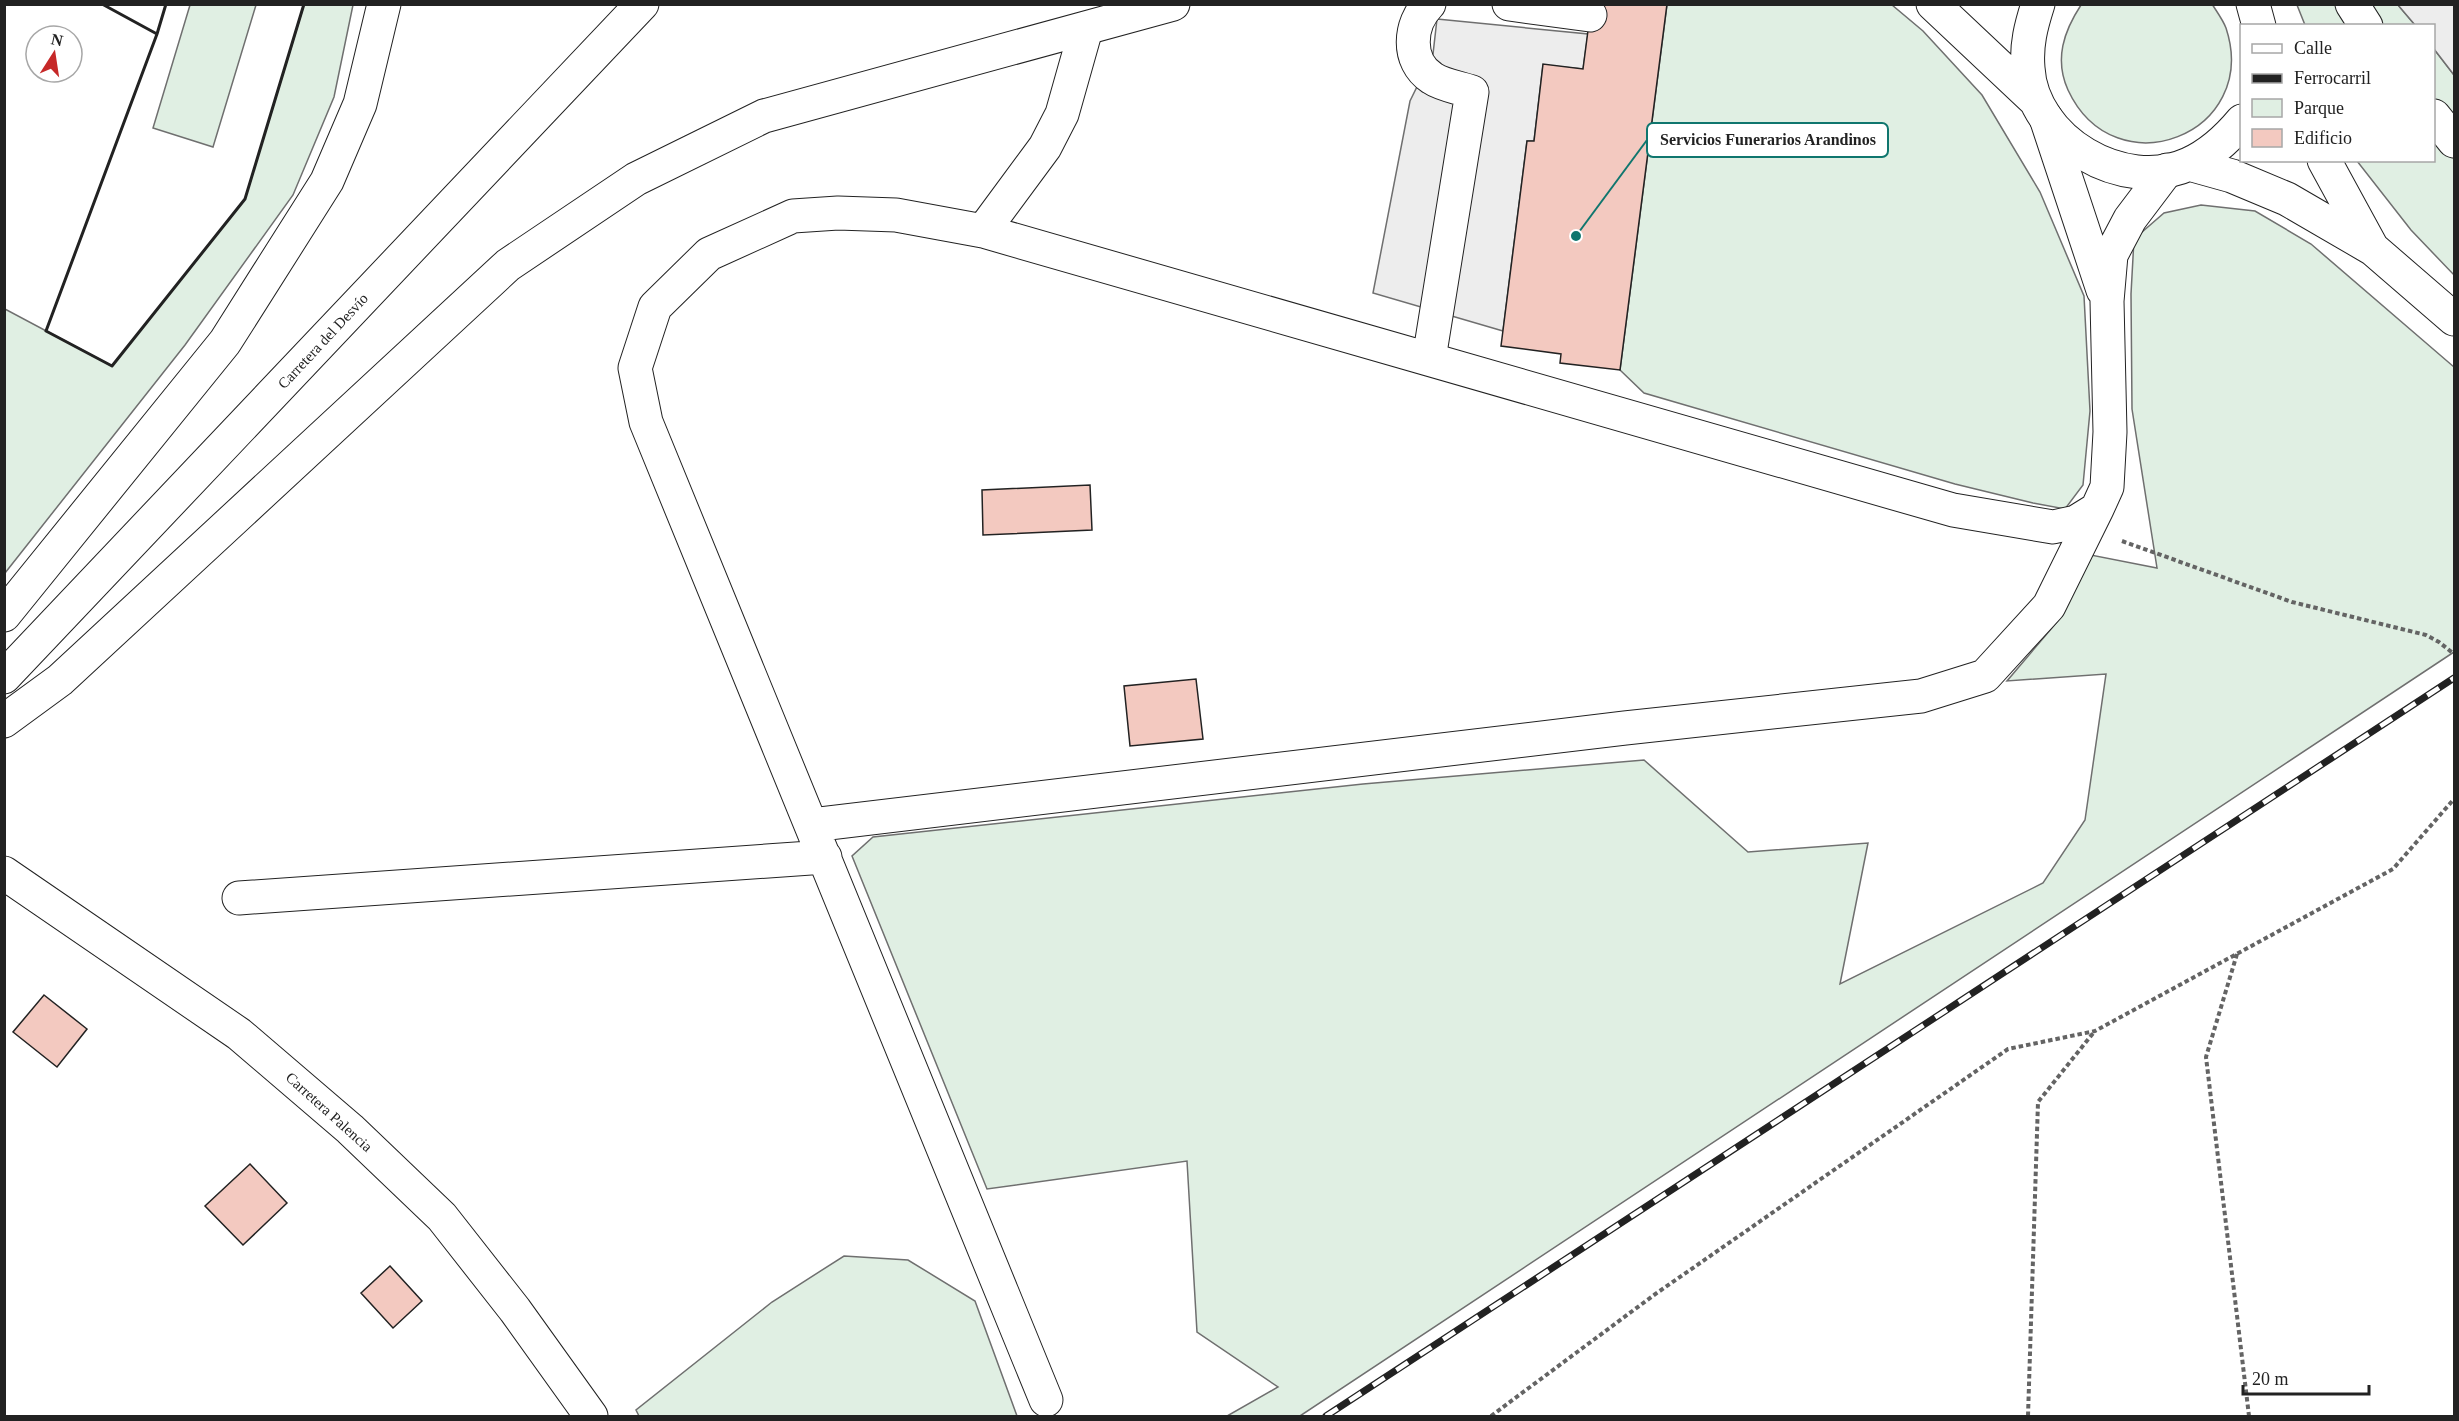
<svg xmlns="http://www.w3.org/2000/svg" width="2459" height="1421" font-family="Georgia,serif">
<style>
.green{fill:#e0efe3;stroke:#6f6f6f;stroke-width:1.5}
.parking{fill:#ededed;stroke:#6f6f6f;stroke-width:1.5}
.building{fill:#f3c9c0;stroke:#222;stroke-width:1.5}
.lines{fill:none;stroke-linecap:round;stroke-linejoin:round}
.minor-casing{stroke:#222;stroke-width:35}
.major-casing{stroke:#222;stroke-width:35}
.highway-casing{stroke:#222;stroke-width:35}
.path{stroke:#646464;stroke-width:4;stroke-dasharray:4.5 3;stroke-linecap:butt}
.minor{stroke:#fff;stroke-width:33}
.major{stroke:#fff;stroke-width:33}
.highway{stroke:#fff;stroke-width:33}
.rail-casing{stroke:#222;stroke-width:7}
.rail{stroke:#fff;stroke-width:4.5;stroke-dasharray:14;stroke-linecap:butt}
.wall{stroke:#222;stroke-width:3}
.labels{text-anchor:middle;stroke-width:4.5;stroke-linejoin:round;paint-order:stroke}
.street-label{font-size:15px;fill:#222;stroke:#fff}
.leader{fill:none;stroke:#0f766e;stroke-width:2}
.callout-dot{fill:#0f766e;stroke:#fff;stroke-width:2}
.callout{fill:#fff;stroke:#0f766e;stroke-width:2}
.callout-label{font-size:16px;text-anchor:middle;font-weight:bold;fill:#222}
</style>
<rect width="100%" height="100%" fill="#fff"/>
<path class="green" d="M 2212,4 C 2217,12 2223,20 2226,28 C 2261,134 2115,191 2068,90 C 2054,59 2064,31 2081,5 Z
M 190,5 L 256,5 L 213,147 L 153,128 Z
M 304,5 L 353,5 L 334,97 L 293,195 L 185,345 L 5,573 L 5,309 L 112,366 L 245,199 Z
M 1667,5 L 1892,5 L 1923,31 L 1982,95 L 2040,192 L 2084,296 L 2090,411 L 2083,485 L 2065,509 L 2033,503 L 1955,484 L 1644,393 L 1620,370 Z
M 2297,5 L 2398,5 L 2415,25 L 2305,25 Z
M 2434,49 L 2454,75 L 2454,275 L 2411,230 L 2357,161 L 2434,160 Z
M 2201,205 L 2255,211 L 2311,244 L 2454,367 L 2454,652 L 1300,1416 L 1227,1416 L 1278,1387 L 1197,1332 L 1187,1161 L 987,1189 L 852,856 L 873,837 L 1363,784 L 1644,760 L 1748,852 L 1868,843 L 1840,984 L 2043,883 L 2085,820 L 2106,674 L 2007,681 L 2062,616 L 2091,555 L 2157,568 L 2132,409 L 2131,294 L 2134,239 L 2164,213 Z
M 844,1256 L 908,1260 L 975,1301 L 1017,1416 L 639,1416 L 636,1410 L 772,1302 Z"/>
<path class="parking" d="M 2398,5 L 2454,5 L 2454,75 L 2434,49 L 2434,26 L 2415,25 Z
M 1437,19 L 1588,34 L 1583,69 L 1543,65 L 1534,141 L 1527,141 L 1503,331 L 1373,293 L 1410,101 L 1433,54 Z"/>
<path class="building" d="M 1509,4 L 1667,4 L 1620,370 L 1560,363 L 1561,354 L 1501,346 L 1527,141 L 1534,141 L 1543,64 L 1583,69 L 1590,15 Z
M 1090,485 L 1092,530 L 983,535 L 982,490 Z
M 1196,679 L 1203,739 L 1130,746 L 1124,686 Z
M 44,995 L 87,1029 L 57,1067 L 13,1032 Z
M 250,1164 L 287,1203 L 243,1245 L 205,1206 Z
M 390,1266 L 422,1301 L 393,1328 L 361,1293 Z"/>
<g class="lines">
<defs>
<path id="minor" d="M 1509,4 L 1590,15
M 2352,4 L 2366,26
M 1086,29 L 1062,114 L 1045,147 L 983,231 L 1953,510 L 2053,527 L 2076,522 L 2097,509 L 2107,487 L 2110,432 L 2107,301 L 2111,255 L 2130,219 L 2167,170
M 2434,116 L 2454,141
M 2046,118 L 2103,290
M 983,231 L 896,215 L 838,213 L 793,216 L 709,254 L 655,307 L 635,368 L 646,422 L 1046,1400
M 1429,359 L 1472,92 C 1460,88 1442,85 1432,78 C 1406,61 1409,24 1429,4
M 812,825 L 1625,728 L 1921,696 L 1985,676 L 2049,606 L 2097,509
M 4,873 L 239,1034 L 350,1129 L 442,1217 L 515,1310 L 591,1416
M 239,898 L 825,857"/>
<path id="major" d="M 1933,4 L 2036,101
M 2038,4 C 2031,26 2026,45 2028,68 C 2032,140 2123,194 2189,164 C 2211,154 2227,139 2242,121
M 2253,4 L 2259,26
M 2324,160 L 2372,248
M 2189,164 L 2232,176 L 2287,199 L 2373,249 L 2454,319"/>
<path id="highway" d="M 4,615 L 225,342 L 327,181 L 360,104 L 384,4
M 4,677 L 642,4
M 4,721 L 60,680 L 508,265 L 636,179 L 764,116 L 1173,4"/>
</defs>
<use href="#minor" class="minor-casing"/>
<use href="#major" class="major-casing"/>
<use href="#highway" class="highway-casing"/>
<path class="path" d="M 2122,541 L 2292,602 L 2426,635 L 2439,642 L 2454,654
M 2237,954 L 2206,1057 L 2249,1416
M 1491,1416 L 1654,1295 L 2008,1049 L 2095,1031 L 2393,869 L 2454,799
M 2028,1416 L 2038,1102 L 2094,1032"/>
<use href="#minor" class="minor"/>
<use href="#major" class="major"/>
<use href="#highway" class="highway"/>
<defs>
<path id="rail" d="M 1326,1416 L 2454,678"/>
</defs>
<use href="#rail" class="rail-casing"/>
<use href="#rail" class="rail"/>
<path class="wall" d="M 102,4 L 157,34 L 166,4
M 157,34 L 46,331 L 112,366 L 245,199 L 304,4"/>
</g>
<g class="labels">
<g class="street-label">
<text transform="translate(323 341) rotate(-47)" y="5">Carretera del Desvío</text>
<text transform="translate(329 1112) rotate(42)" y="5">Carretera Palencia</text>
</g>
</g>
<path class="leader" d="M1576 236L1647 140"/>
<circle class="callout-dot" cx="1576" cy="236" r="6"/>
<rect class="callout" x="1647" y="123" width="241" height="34" rx="6"/>
<g class="callout-label">
<text x="1768" y="145">Servicios Funerarios Arandinos</text>
</g>
<rect width="2459" height="1421" fill="none" stroke="#222222" stroke-width="12"/>
<rect x="2240" y="24" width="195" height="138" fill="#ffffff" stroke="#a7a7a7" stroke-width="1.5"/>
<rect x="2252" y="44" width="30" height="9" fill="#ffffff" stroke="#a7a7a7" stroke-width="1.5"/>
<text x="2294" y="54" font-size="18" fill="#222222">Calle</text>
<rect x="2252" y="74" width="30" height="9" fill="#222222" stroke="#a7a7a7" stroke-width="1.5"/>
<text x="2294" y="84" font-size="18" fill="#222222">Ferrocarril</text>
<rect x="2252" y="99" width="30" height="18" fill="#e0efe3" stroke="#a7a7a7" stroke-width="1.5"/>
<text x="2294" y="114" font-size="18" fill="#222222">Parque</text>
<rect x="2252" y="129" width="30" height="18" fill="#f3c9c0" stroke="#a7a7a7" stroke-width="1.5"/>
<text x="2294" y="144" font-size="18" fill="#222222">Edificio</text>
<g transform="translate(54 54) rotate(12)"><circle r="28" fill="#ffffff" stroke="#a7a7a7" stroke-width="1.5"/>
<path d="M0-4.5L10 22L0 15L-10 22Z" fill="#c62828"/>
<text y="-9" font-size="16" font-weight="bold" text-anchor="middle" fill="#222222">N</text>
</g>
<path d="M2243 1385v9h126v-9" fill="none" stroke="#222222" stroke-width="3"/>
<text x="2252" y="1385" font-size="18" fill="#222222" stroke="#ffffff" stroke-width="4.5" paint-order="stroke">20 m</text>
</svg>
